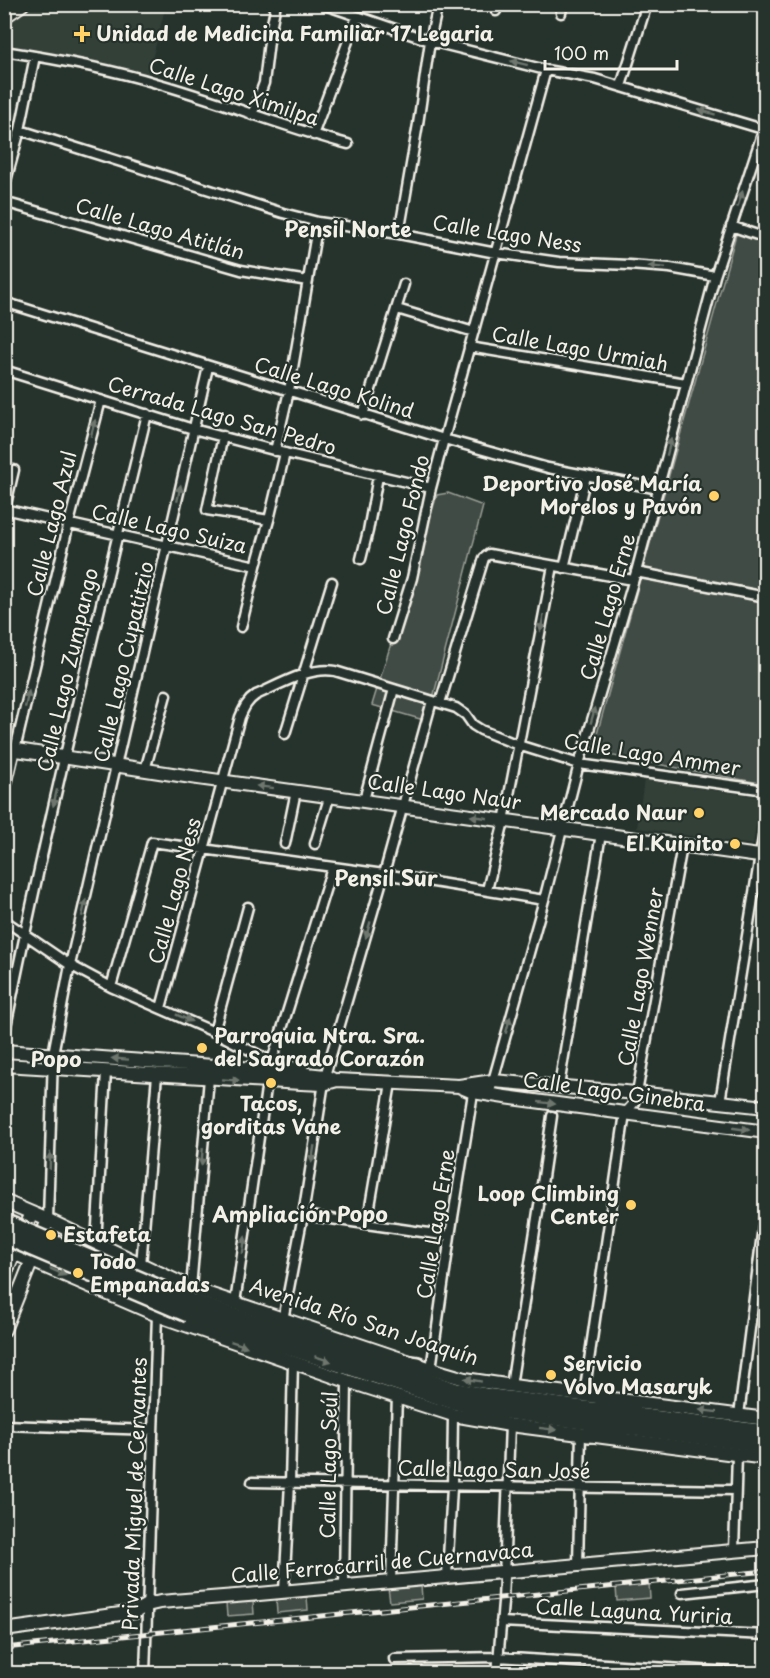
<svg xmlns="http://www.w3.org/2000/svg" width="770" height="1678" font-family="'Playpen Sans',sans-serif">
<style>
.built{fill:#333f39}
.green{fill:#414b45;stroke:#9a9e96;stroke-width:1.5}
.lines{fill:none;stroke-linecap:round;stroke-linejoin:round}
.street-casing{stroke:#f4f1e8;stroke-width:13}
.secondary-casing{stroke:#f4f1e8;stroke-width:16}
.highway-casing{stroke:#f4f1e8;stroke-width:20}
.street{stroke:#26332d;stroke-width:8}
.secondary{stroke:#26332d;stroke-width:12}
.highway{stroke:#26332d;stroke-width:15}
.rail-casing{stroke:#f4f1e8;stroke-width:5}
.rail{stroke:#26332d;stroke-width:3;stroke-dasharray:9;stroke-linecap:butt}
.highway-bridge-casing{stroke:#f4f1e8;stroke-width:20;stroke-linecap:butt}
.highway-bridge{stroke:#26332d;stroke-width:15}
.oneway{fill:#6e766e}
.poi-dot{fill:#ffd166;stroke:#26332d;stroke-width:2}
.labels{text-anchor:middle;stroke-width:4.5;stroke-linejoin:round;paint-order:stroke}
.poi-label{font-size:20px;font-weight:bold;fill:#f4f1e8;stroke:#26332d;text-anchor:start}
.street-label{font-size:20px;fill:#f4f1e8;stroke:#26332d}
.neighbourhood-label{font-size:21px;font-weight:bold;fill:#f4f1e8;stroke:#26332d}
</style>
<rect width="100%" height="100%" fill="#26332d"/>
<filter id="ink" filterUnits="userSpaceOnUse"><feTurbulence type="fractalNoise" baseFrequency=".0167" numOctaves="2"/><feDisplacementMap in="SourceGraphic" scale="12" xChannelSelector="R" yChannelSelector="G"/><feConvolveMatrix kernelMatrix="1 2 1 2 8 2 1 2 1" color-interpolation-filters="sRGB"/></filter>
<g filter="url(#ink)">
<path class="built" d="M 35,5 L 166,5 L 148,75 L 5,44 L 5,25 Z
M 644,780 L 760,797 L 753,845 L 637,828 Z"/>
<path class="green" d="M 737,231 L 765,240 L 765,784 L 592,752 Z
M 448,493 L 483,506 L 427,721 L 372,705 L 437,495 Z
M 649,1584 L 650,1598 L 617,1601 L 616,1587 Z
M 421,1585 L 422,1599 L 390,1602 L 388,1588 Z
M 307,1597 L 308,1610 L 277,1613 L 276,1599 Z
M 253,1601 L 254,1614 L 227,1616 L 226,1603 Z"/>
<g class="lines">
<defs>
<path id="street" d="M 322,4 L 430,41 L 546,70 L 595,79 L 766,130
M 496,11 L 497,4
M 561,13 L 563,4
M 4,51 C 55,59 107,68 156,83 C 221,101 283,127 348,144
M 621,86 L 647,4
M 252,115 L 264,83 L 270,33 L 276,4
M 20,130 L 283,213 L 318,222 L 399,234 L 496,253 L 559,262 L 629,265 L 670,268 L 715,276
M 313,135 L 357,17
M 4,188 L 20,130 L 35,56
M 4,202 L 241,270 L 308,281
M 731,226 L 766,238
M 399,234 L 418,124 L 430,41 L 438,4
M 4,302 L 444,439 L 548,468 L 659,489
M 397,309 L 474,332
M 469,347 L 686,383
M 4,370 L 193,429 L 285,453 L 431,488
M 363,415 L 404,284
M 223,436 L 207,510 L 269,520
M 275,451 L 289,391 L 318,222
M 4,509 L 256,566
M 4,513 L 14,470
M 361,559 L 368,531 L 378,476
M 564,568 L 586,476
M 636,572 L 766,597
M 241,627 L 256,566 L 269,520 L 285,453
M 393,639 L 412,578 L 431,488 L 444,439 L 546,70
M 440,703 L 484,558 L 489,554 L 633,580
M 285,734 L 332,582
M 145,770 L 166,695
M 4,796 L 69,523 L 101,400
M 364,800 L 394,689
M 285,844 L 296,791
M 315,844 L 330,795
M 487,890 L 504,821 L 553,566
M 4,920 L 70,965 L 111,987 L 214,1032 L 271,1061 L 303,1069
M 111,987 L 152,842 L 384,874 L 544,900
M 161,1008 L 240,717 C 244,708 247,701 256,695 C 279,685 310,666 335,671 L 456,708 L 466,715 L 473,725 L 481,730 L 518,745 L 579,764 L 766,790
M 214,1032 L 248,907
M 4,1037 C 45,828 97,621 147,414
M 271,1064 L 332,868
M 559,1086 L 601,834
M 489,1095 L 544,900 L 579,764 L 636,572 L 715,276 L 766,122
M 720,1102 L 766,819
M 542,1184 L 552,1116
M 303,1215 L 450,1236
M 48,1220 L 53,1054 L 70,965 L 208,367
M 367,1224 L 391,1083
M 96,1243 L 106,1072
M 141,1265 L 157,1075
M 191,1288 L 209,1078
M 235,1303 L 267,1082
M 283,1320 L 303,1215 L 325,1076 L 384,874 L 432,701
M 431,1369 L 450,1236 L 474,1087
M 511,1386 L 539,1205
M 584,1395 L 625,1113 L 634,1103 L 637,1093 L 682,846
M 739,1415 L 766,1203
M 4,1425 L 153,1430
M 252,1482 C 413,1486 574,1487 735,1490
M 734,1551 L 737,1454
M 578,1565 L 581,1433
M 447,1576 L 452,1487 L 453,1415
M 391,1582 L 397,1396
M 344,1586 L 347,1381
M 284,1591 L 290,1483 L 293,1363
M 682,1593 L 766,1584
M 501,1622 L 766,1635
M 394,1659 L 498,1657 L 762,1674
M 145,1674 L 157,1315
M 497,1674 L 503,1602 L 510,1425"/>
<path id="secondary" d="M 4,17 L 23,4
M 4,748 L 198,778 L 766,857
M 4,1051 L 270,1070 L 325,1076 L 332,1079
M 4,1065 L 301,1083 L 323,1084 L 337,1080 L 459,1086 L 493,1081 L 637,1093 L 766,1107
M 461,1087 L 473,1092 L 505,1097 L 766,1132
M 4,1201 L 48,1220 L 191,1288 L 431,1369 L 465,1379 L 520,1387 L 766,1419
M 4,1249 L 157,1315 L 347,1381 L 453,1415 L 510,1425 L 766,1458
M 4,1276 L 32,1213
M 4,1330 L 48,1220
M 4,1630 L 135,1612 L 147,1605 L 160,1602 L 248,1595 L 766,1548"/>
<path id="highway" d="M 192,1302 L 457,1391 L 485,1396 L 766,1433
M 188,1314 L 456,1402 L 482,1408 L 766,1445
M 388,1361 L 418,1365
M 602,1398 L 633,1409
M 589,1434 L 619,1432"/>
</defs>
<use href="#street" class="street-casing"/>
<use href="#secondary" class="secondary-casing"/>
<use href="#highway" class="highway-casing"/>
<use href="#street" class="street"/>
<use href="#secondary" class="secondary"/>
<use href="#highway" class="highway"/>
<defs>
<path id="rail" d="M 4,1648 L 766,1571"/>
</defs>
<use href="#rail" class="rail-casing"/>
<use href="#rail" class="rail"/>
<defs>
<path id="highway-bridge" d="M 4,1222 L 192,1302
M 4,1236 L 188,1314"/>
</defs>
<use href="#highway-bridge" class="highway-bridge-casing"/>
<use href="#highway-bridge" class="highway-bridge"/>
</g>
<defs><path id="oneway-solid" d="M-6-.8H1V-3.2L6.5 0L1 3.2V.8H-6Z" transform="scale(1.5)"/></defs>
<g class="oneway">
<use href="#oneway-solid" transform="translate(519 63) rotate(-166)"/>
<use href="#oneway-solid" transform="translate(707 112) rotate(-163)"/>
<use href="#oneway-solid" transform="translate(740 199) rotate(-72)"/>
<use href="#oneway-solid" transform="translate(657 267) rotate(-175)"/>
<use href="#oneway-solid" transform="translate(93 428) rotate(-75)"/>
<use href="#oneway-solid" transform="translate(669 447) rotate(-76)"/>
<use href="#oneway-solid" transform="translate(179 493) rotate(-78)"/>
<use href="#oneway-solid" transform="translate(542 623) rotate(101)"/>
<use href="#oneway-solid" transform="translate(27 699) rotate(-77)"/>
<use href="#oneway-solid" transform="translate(593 715) rotate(-74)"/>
<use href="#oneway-solid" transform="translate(265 787) rotate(-173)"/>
<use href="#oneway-solid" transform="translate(55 798) rotate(103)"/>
<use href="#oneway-solid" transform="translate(479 817) rotate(-172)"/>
<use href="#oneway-solid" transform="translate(84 908) rotate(-77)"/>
<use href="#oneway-solid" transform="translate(368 930) rotate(106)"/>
<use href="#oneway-solid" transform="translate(184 1018) rotate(24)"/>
<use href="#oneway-solid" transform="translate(508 1025) rotate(-75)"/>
<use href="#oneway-solid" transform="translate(120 1059) rotate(-176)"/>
<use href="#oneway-solid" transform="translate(231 1080) rotate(4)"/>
<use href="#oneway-solid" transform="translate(547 1103) rotate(7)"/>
<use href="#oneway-solid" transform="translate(741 1129) rotate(8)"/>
<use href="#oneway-solid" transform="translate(313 1154) rotate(99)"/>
<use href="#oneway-solid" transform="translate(202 1157) rotate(95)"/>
<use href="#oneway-solid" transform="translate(50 1161) rotate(-88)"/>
<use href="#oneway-solid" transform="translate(244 1245) rotate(-82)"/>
<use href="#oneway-solid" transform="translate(58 1272) rotate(24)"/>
<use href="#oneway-solid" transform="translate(239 1344) rotate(19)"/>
<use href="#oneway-solid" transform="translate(323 1359) rotate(18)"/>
<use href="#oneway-solid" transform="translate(473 1380) rotate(-170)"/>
<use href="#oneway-solid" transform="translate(708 1411) rotate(-173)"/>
<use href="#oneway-solid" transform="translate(548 1429) rotate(7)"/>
</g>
</g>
<g class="poi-dot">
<path d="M79 25h6v6h6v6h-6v6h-6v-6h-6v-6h6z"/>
<circle cx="714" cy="496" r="6"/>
<circle cx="699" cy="813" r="6"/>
<circle cx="735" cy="844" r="6"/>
<circle cx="202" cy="1048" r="6"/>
<circle cx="271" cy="1083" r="6"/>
<circle cx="631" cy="1205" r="6"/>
<circle cx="51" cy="1235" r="6"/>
<circle cx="78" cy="1273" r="6"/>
<circle cx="551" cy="1375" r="6"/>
</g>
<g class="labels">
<g class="poi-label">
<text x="96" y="41">Unidad de Medicina Familiar 17 Legaria</text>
<text x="702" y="491" text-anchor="end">Deportivo José María<tspan x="702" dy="23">Morelos y Pavón</tspan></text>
<text x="687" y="820" text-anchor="end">Mercado Naur</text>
<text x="723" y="851" text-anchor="end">El Kuinito</text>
<text x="214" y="1043">Parroquia Ntra. Sra.<tspan x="214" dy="23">del Sagrado Corazón</tspan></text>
<text x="271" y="1111" text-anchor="middle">Tacos,<tspan x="271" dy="23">gorditas Vane</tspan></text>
<text x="619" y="1201" text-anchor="end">Loop Climbing<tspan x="619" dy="23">Center</tspan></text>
<text x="63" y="1242">Estafeta</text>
<text x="90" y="1269">Todo<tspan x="90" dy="23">Empanadas</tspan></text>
<text x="563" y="1371">Servicio<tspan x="563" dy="23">Volvo Masaryk</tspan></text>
</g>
<g class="street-label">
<text transform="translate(234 92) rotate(18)" y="7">Calle Lago Ximilpa</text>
<text transform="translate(160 229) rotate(16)" y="7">Calle Lago Atitlán</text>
<text transform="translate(507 234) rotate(9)" y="7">Calle Lago Ness</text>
<text transform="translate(580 349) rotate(10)" y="7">Calle Lago Urmiah</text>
<text transform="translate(334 388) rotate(17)" y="7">Calle Lago Kolind</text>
<text transform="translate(222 416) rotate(16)" y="7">Cerrada Lago San Pedro</text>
<text transform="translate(52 524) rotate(-76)" y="7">Calle Lago Azul</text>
<text transform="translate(169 529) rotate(13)" y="7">Calle Lago Suiza</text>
<text transform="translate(403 535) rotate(-76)" y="7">Calle Lago Fondo</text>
<text transform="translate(608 607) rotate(-74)" y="7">Calle Lago Erne</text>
<text transform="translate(124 662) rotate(-77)" y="7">Calle Lago Cupatitzio</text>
<text transform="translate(68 670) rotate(-77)" y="7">Calle Lago Zumpango</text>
<text transform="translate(652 755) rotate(9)" y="7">Calle Lago Ammer</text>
<text transform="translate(444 792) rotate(8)" y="7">Calle Lago Naur</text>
<text transform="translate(175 891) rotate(-75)" y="7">Calle Lago Ness</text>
<text transform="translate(641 977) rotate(-80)" y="7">Calle Lago Wenner</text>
<text transform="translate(614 1092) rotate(8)" y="7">Calle Lago Ginebra</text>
<text transform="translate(436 1224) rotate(-81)" y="7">Calle Lago Erne</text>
<text transform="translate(364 1322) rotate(18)" y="7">Avenida Río San Joaquín</text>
<text transform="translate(329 1465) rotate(-89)" y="7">Calle Lago Seúl</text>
<text transform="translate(494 1470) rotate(1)" y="7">Calle Lago San José</text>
<text transform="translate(135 1494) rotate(-88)" y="7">Privada Miguel de Cervantes</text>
<text transform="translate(382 1563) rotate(-5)" y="7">Calle Ferrocarril de Cuernavaca</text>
<text transform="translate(634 1612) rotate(3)" y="7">Calle Laguna Yuriria</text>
</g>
<g class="neighbourhood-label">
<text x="348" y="237">Pensil Norte</text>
<text x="386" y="886">Pensil Sur</text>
<text x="56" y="1067">Popo</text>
<text x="300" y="1222">Ampliación Popo</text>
</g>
</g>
<rect width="770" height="1678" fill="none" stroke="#26332d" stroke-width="24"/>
<rect x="12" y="12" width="746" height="1654" fill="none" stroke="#f4f1e8" stroke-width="2" filter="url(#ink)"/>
<path d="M545 60v9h132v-9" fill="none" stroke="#f4f1e8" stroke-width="3"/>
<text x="554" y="60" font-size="18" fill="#f4f1e8" stroke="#26332d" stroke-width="4.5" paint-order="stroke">100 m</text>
</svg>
